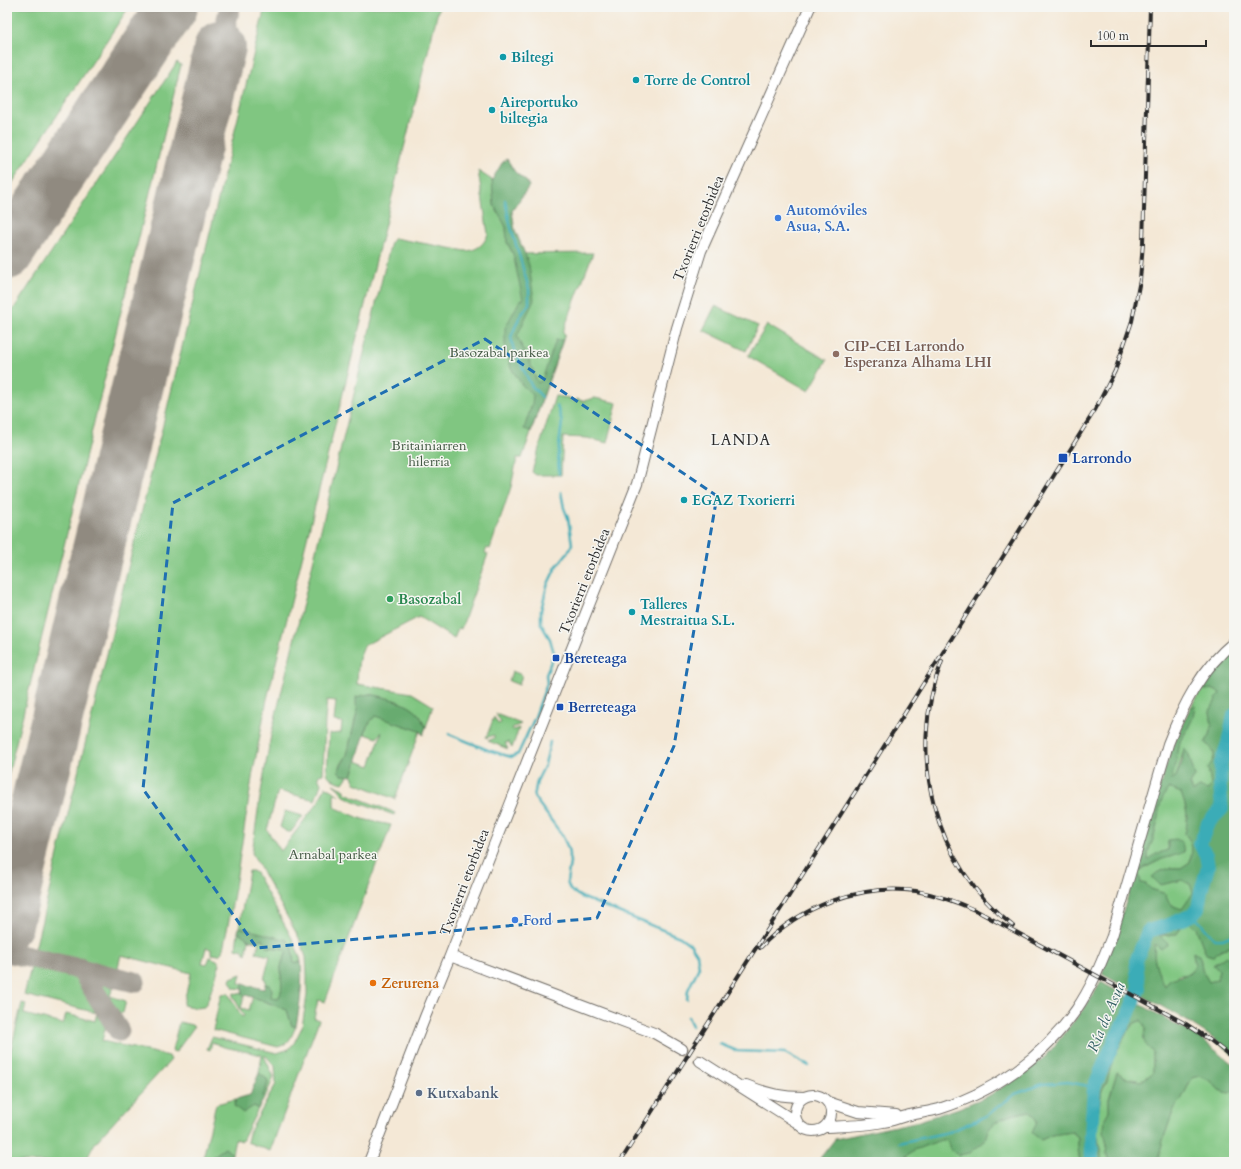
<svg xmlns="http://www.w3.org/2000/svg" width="1241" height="1169" font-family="Cardo,serif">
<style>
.green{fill:#80c681;stroke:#567856}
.forest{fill:#68ab6f;stroke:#4a6b4d}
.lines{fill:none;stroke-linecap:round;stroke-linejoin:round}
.stream{stroke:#3bacb7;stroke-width:2.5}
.river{stroke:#3bacb7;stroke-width:14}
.taxiway{stroke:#908a80;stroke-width:21}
.runway{stroke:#908a80;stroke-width:52}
.minor-tunnel{stroke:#ccc2b4;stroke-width:10;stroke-dasharray:10 5;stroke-linecap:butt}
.minor-casing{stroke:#716d67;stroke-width:12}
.minor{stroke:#fff;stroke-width:10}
.rail-casing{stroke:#2b2b2b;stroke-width:4}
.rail{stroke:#f6f6f2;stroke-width:2.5;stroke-dasharray:8;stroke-linecap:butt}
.marked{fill:none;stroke:#1f6fb2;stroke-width:3;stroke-dasharray:8 5;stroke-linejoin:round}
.culture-dot{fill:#0f9aa8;stroke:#f6f6f2;stroke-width:1.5}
.shop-dot{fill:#3f7fe0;stroke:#f6f6f2;stroke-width:1.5}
.education-dot{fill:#8d6e63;stroke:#f6f6f2;stroke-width:1.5}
.transit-dot{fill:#1a4fb4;stroke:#f6f6f2;stroke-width:1.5}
.leisure-dot{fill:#2e9e5b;stroke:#f6f6f2;stroke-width:1.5}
.food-dot{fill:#e8710a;stroke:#f6f6f2;stroke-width:1.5}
.service-dot{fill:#5c6f8a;stroke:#f6f6f2;stroke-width:1.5}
.labels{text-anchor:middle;stroke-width:3;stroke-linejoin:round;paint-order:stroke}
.culture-label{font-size:14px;font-weight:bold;fill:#0d838f;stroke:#f6f6f2;text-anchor:start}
.shop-label{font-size:14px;font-weight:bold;fill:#366cbe;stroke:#f6f6f2;text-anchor:start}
.street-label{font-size:14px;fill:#2b2b2b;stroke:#f6f6f2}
.education-label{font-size:14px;font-weight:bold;fill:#785e54;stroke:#f6f6f2;text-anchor:start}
.park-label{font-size:14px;fill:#445a45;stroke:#f6f6f2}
.transit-label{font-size:14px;font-weight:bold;fill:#164399;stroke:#f6f6f2;text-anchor:start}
.leisure-label{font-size:14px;font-weight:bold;fill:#27864d;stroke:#f6f6f2;text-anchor:start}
.food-label{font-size:14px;font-weight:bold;fill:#c56008;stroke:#f6f6f2;text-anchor:start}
.service-label{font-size:14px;font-weight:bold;fill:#4e5e75;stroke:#f6f6f2;text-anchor:start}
.neighbourhood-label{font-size:15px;letter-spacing:1px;fill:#2b2b2b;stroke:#f6f6f2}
.water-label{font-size:15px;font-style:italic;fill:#315f63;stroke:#f6f6f2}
</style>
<rect width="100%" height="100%" fill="#f6f6f2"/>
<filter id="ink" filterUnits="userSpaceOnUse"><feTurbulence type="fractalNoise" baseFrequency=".025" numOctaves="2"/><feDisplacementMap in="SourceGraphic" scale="8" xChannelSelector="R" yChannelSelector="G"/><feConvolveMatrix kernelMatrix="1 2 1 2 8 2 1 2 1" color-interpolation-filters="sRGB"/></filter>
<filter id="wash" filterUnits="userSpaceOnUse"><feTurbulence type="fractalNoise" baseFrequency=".012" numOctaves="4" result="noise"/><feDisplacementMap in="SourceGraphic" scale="16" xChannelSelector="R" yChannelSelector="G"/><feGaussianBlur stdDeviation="0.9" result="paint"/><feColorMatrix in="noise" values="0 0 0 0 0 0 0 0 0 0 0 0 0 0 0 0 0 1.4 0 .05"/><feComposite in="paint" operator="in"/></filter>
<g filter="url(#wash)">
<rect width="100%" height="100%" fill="#f4e8d6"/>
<path class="green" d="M 7,7 L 129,7 L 7,191 Z
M 265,7 L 439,7 L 267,699 L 253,772 L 233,900 L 224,945 L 222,952 L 219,955 L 211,954 L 211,949 L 206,948 L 202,963 L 207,964 L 210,957 L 217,960 L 220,964 L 208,1000 L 204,1007 L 197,1008 L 183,1005 L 191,973 L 121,955 L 117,971 L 34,953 Z
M 177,62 L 181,65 L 7,780 L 7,319 Z
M 478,171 L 492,180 L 494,205 L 506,227 L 507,242 L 513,254 L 593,253 L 563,332 L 565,334 L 522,458 L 517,458 L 511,487 L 490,549 L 487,548 L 485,553 L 488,554 L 461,629 L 458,628 L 454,639 L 419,617 L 365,645 C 357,657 358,670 357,684 L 412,693 L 433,706 L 426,727 C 423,724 422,719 420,716 C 410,702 384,697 369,694 L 358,708 L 347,755 L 340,766 L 342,775 L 348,776 L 343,783 C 336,781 330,780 327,773 L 329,734 L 341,733 L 342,722 L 334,721 L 336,701 L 327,700 L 325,720 L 323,774 L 319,775 L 318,777 L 321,784 L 315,800 L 278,791 L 267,830 L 281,851 L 319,801 L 325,787 L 327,787 L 339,795 L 334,794 L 334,807 L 362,819 L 391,825 L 325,1002 L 318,1000 L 314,1018 L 319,1020 L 270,1151 L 247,1142 L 249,1133 L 276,1084 L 275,1066 L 266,1056 L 264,1056 L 274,1077 L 265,1097 L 263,1096 C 268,1083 271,1082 259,1073 L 262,1055 L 224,1047 L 212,1042 L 210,1050 L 207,1049 L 212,1037 L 277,1053 L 289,1049 L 294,1043 L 302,1027 L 307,995 L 307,975 L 306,957 L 299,938 L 252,853 L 259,803 L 271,735 L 391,242 L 394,238 L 466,251 C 477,250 484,245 488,234 Z
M 715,306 L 758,326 L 746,351 L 703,330 Z
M 767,325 L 827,360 L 809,391 L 748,356 Z
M 555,396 L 570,398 L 570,400 L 576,402 L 577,399 L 583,401 L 595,398 L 617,403 L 607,443 L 587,438 L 563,437 L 561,475 L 536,475 L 532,472 L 533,468 Z
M 512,671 L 522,675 L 519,685 L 509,681 Z
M 1205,684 L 1205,690 L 1212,689 L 1220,693 L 1210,711 L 1212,726 L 1210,735 L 1205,743 C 1217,751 1216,757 1208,768 L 1211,785 L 1208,790 L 1193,792 L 1190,784 L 1195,776 L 1184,749 L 1176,777 L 1171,779 L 1176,764 L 1180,741 L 1186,732 L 1194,706 L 1190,708 Z
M 496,714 L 521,724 L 512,728 L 513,730 L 519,728 L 512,748 L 508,741 L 507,743 L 505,743 L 508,749 L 488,741 L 494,738 L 494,735 L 486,738 L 494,717 L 498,724 L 501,723 Z
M 375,715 L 420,731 L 395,799 L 355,783 L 352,776 L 357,761 L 370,766 L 382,732 L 380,734 L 377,738 L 365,734 L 367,726 Z
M 333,784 L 345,790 L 345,793 L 391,811 L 395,813 L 394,815 L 364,804 L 363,805 L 344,796 L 339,789 Z
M 1169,788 L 1181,793 C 1187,809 1189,818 1185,834 C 1194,843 1192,851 1190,862 L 1181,868 L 1170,868 L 1160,885 L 1182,880 L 1190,884 L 1194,893 L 1182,909 C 1172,906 1167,904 1166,894 L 1151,889 L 1146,884 L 1141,883 L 1139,875 L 1135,875 L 1136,866 L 1139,871 L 1162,859 L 1173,856 L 1168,841 L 1168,850 L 1157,854 L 1148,861 C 1147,847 1151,848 1154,836 C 1160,818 1155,804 1169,788 Z
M 285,811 L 303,816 L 291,832 L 287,832 L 280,827 Z
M 249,871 L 253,871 L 256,873 L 293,940 L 301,960 L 294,964 L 292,949 L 256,932 L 239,927 Z
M 1189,922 L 1196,928 L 1206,954 L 1213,956 L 1222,949 L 1234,946 L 1234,960 L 1230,960 L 1226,956 L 1213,965 L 1219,970 L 1217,980 L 1209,982 L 1202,970 L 1200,956 L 1193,953 L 1195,967 L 1189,974 L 1179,975 L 1165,986 C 1157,972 1152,960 1155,943 L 1164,940 L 1159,936 L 1177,934 L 1181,927 Z
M 238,932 L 248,938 L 249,940 L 246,954 L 243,950 L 236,948 Z
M 263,939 L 275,948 L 285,949 L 286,954 C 285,957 282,960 282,963 C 278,976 286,986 278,999 L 271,998 L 269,985 L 265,984 L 266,980 L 264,979 L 270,956 L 256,953 L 259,943 L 253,941 Z
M 33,960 L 79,971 L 108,1017 L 102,1041 L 169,1056 L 171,1060 L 95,1143 L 85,1162 L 7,1162 L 7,1066 L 22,1003 L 26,1004 L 24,1014 L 63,1024 L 66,1014 L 95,1021 L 97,1013 L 24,995 Z
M 87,973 L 115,980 L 110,996 L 126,1001 L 123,1013 L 112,1011 Z
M 241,974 L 239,983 L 243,984 L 243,989 L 234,988 L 230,981 L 231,978 Z
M 228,993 L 242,1017 L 244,1016 L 233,996 L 234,993 L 245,994 L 241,1008 L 249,1010 L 253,997 L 287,1010 L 292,1026 L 296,1026 C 291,1037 290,1044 278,1047 L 213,1030 L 221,994 Z
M 1142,1020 L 1146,1029 L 1153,1051 L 1153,1073 L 1141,1081 L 1126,1078 L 1117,1072 L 1109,1099 L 1109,1111 L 1105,1118 L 1104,1131 L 1107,1144 L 1106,1153 L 1110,1161 L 1113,1162 L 1102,1162 L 1096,1126 L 1102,1090 L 1107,1081 L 1113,1059 L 1127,1032 L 1133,1024 Z
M 179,1022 L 192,1025 L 194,1027 L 176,1052 L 172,1051 Z
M 1200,1076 L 1212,1082 L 1219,1090 L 1229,1093 L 1234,1090 L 1234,1162 L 1157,1162 L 1164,1137 L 1174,1109 L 1182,1098 L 1192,1078 Z
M 236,1099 L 234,1106 L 254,1106 L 258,1109 L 242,1141 L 235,1139 L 232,1154 L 225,1148 L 212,1157 L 211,1162 L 202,1162 L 216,1104 Z
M 1030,1111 L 1037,1121 L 1041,1140 L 1052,1135 L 1072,1132 L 1078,1137 L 1078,1149 L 1080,1162 L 908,1162 L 906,1156 L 914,1150 L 941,1139 L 948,1140 L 985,1136 L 992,1124 L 1006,1116 Z"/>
<path class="forest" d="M 507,159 L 515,172 L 527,182 L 529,186 L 512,211 L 515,230 L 525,254 L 529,265 L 534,300 L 517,336 C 521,347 528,355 531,365 C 534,373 534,375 538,383 L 542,380 L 556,340 L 563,340 L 531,431 L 524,429 L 532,404 L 533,395 L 522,385 L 511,368 L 505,347 L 505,328 L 520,300 L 523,300 L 513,254 L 507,242 L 506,227 L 494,205 L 492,180 L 502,163 Z
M 1234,651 L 1234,946 L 1222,949 L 1213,956 L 1206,954 L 1196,928 L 1189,922 L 1181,927 L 1177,934 L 1159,935 L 1168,944 L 1161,949 L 1155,944 C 1152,960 1157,972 1165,986 L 1170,979 L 1189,974 L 1195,967 L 1193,952 L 1200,956 L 1202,970 L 1209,982 L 1217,980 L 1219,970 L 1213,965 L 1226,956 L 1230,960 L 1234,960 L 1234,970 L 1230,974 L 1234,974 L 1234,1055 C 1195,1021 1147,999 1102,974 L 1135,875 L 1139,875 L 1141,883 L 1146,884 L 1151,889 L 1166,894 C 1167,904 1172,906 1182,909 L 1193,893 L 1190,884 L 1182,880 L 1160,885 L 1152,877 L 1158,872 L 1170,868 L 1181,868 L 1190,862 C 1192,851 1194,843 1185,834 C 1189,818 1187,809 1181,793 L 1169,788 C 1156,804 1160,818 1154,836 C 1151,847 1147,848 1148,860 L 1156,854 L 1168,850 L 1168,840 L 1176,839 L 1182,842 L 1184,852 L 1173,856 L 1162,859 L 1138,871 L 1136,866 L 1171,750 L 1190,708 L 1195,706 L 1193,718 L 1186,732 L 1180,741 L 1176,764 L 1171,779 L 1176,777 L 1182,762 L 1184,748 L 1189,755 L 1195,776 L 1190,784 L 1193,792 L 1199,787 L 1208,790 L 1211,785 L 1208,768 C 1216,757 1217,751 1205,743 L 1210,735 L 1212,726 L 1210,711 L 1220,693 L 1212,689 L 1205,690 C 1206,674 1222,662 1234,651 Z
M 369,694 C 384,697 410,702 420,716 C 422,719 423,724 426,727 L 423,735 L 420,731 L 375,716 L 367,726 L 352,776 L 342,775 L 338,771 L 347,755 L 358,708 L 356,705 L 356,697 Z
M 239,927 L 287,940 L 292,948 L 294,963 L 301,961 C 303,983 300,1005 296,1026 L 292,1026 L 287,1010 L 259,999 L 242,994 L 243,984 L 264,989 L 265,984 L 269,985 L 272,989 L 271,998 L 278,999 C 286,986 278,975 282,963 C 283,960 285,957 286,954 L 285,949 L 267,947 L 263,939 L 253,941 L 249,940 L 247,938 L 238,932 Z
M 1101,982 L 1200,1038 L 1234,1065 L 1234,1090 L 1229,1093 L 1219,1090 L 1212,1082 L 1201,1076 L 1192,1078 L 1182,1098 L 1174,1109 L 1164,1137 L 1157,1162 L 1113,1162 L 1110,1161 L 1106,1153 L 1107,1144 L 1104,1131 L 1105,1118 L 1109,1111 L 1109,1099 L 1117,1072 L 1126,1078 L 1141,1081 L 1153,1073 L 1153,1052 C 1144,1044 1141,1040 1146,1029 L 1141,1020 L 1133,1024 L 1127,1032 L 1113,1059 L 1107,1081 L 1102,1090 L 1096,1126 L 1102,1162 L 1080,1162 L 1078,1149 L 1078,1137 L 1072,1132 L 1052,1135 L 1041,1140 L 1032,1133 L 1037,1121 L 1030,1111 C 1011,1115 988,1118 985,1141 L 970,1153 L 958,1155 L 950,1149 L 947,1140 L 941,1140 L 914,1150 L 906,1156 L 908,1162 L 817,1162 L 835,1139 L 919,1121 L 959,1108 L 990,1095 L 1027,1071 L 1047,1055 L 1089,1002 Z
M 259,1073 L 267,1079 L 268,1083 L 263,1096 L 265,1097 L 258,1109 L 254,1106 L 243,1113 L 234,1106 L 236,1099 L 250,1095 Z
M 225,1148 L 232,1154 L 230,1162 L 211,1162 L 212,1157 Z"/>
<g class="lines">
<path class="stream" d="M 505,200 L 510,224 L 529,289 L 529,304 L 519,318 L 511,337 L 513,347 L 531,385 L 542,397
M 557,406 L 562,422 L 558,454 L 559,474
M 449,734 L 488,750 L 511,757 L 518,754 L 535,717 L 547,683 L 546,675 L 554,653 L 550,639 L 541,624 L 541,610 L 547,586 L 556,567 L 568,552 L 572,544 L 568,518 L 564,508 L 561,492
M 550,742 L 545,765 L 537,781 L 534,797 L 562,835 L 568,848 L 570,862 L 567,882 L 570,890 L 581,897 L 680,937 L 691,945 L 697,954 L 699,967 L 688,990 L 687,999
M 1192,915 L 1199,921 L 1214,939 L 1223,939 L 1234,934
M 688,1017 L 692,1026
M 720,1044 L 737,1051 L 785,1053 L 809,1066
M 898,1143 L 949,1132 L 986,1116 L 1015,1094 L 1043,1084 L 1068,1082 L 1094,1087"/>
<path class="river" d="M 1092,1162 L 1091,1134 L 1094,1087 L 1116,1037 L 1128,1015 L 1139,988 L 1136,961 L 1148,931 L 1169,925 L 1192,915 L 1198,908 L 1201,891 L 1208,867 L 1206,855 L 1200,844 L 1208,823 L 1222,809 L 1220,786 L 1221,763 L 1228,743 L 1234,715"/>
<path class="taxiway" d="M 220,47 L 230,7
M 7,952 L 135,982
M 80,968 L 119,1031"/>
<path class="runway" d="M 7,254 L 172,7
M 7,924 L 220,47"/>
</g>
</g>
<g filter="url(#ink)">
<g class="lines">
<path class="minor-tunnel" d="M 682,1049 L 700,1061"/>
<defs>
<path id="minor" d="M 450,956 L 654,1033 L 682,1049
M 700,1061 L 796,1122
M 746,1085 C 768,1094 781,1097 805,1097
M795 1113a18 18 0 1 1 36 0a18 18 0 1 1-36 0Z
M 828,1102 L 858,1112 L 896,1115
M 825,1127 C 844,1126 864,1126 883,1122 C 891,1121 898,1118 906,1116 C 917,1113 928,1112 939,1109 C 994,1092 1043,1057 1076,1010 C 1092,987 1102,961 1112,936 L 1168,744 C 1183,705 1201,669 1234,642
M 369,1162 L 425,1017 L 450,956 L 637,484 L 677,328 L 701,251 L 810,7"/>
</defs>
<use href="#minor" class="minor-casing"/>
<use href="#minor" class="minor"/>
<defs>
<path id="rail" d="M 942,661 C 906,754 933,864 1013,926
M 760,948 C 798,907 860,883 916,891 C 938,895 957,902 977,911 L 1186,1024 L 1210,1040 L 1234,1059
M 620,1162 L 876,759 L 1095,410 L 1115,371 L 1132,321 L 1140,280 L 1143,243 L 1150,7"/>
</defs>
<use href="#rail" class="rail-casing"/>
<use href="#rail" class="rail"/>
</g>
</g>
<path class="marked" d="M 485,339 L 717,496 L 674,746 L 597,918 L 257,948 L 143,789 L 173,503 Z"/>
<g class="culture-dot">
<circle cx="503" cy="57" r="4"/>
<circle cx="636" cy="80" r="4"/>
<circle cx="492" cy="110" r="4"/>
<circle cx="684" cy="500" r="4"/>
<circle cx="632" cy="612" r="4"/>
</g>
<g class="shop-dot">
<circle cx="778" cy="218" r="4"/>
<circle cx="515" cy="920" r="4"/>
</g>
<circle class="education-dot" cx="836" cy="354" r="4"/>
<g class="transit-dot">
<rect x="1058" y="453" width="10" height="10" rx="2"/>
<rect x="552" y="654" width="8" height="8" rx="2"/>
<rect x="556" y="703" width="8" height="8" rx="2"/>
</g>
<circle class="leisure-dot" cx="390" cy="599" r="4"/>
<circle class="food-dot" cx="373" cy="983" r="4"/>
<circle class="service-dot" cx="419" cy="1093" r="4"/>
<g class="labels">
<g class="culture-label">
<text x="511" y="62">Biltegi</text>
<text x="644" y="85">Torre de Control</text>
<text x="500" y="107">Aireportuko<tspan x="500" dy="16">biltegia</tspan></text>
<text x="692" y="505">EGAZ Txorierri</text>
<text x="640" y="609">Talleres<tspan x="640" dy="16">Mestraitua S.L.</tspan></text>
</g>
<g class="shop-label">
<text x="786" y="215">Automóviles<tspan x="786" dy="16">Asua, S.A.</tspan></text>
<text x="523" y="925">Ford</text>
</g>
<g class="street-label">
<text transform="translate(698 228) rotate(-68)" y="5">Txorierri etorbidea</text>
<text transform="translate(584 581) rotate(-68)" y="5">Txorierri etorbidea</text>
<text transform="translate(464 882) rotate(-69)" y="5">Txorierri etorbidea</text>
</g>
<g class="education-label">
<text x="844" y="351">CIP-CEI Larrondo<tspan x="844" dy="16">Esperanza Alhama LHI</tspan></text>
</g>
<g class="park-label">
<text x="499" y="357">Basozabal parkea</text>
<text x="429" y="450">Britainiarren<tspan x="429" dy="16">hilerria</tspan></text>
<text x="333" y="859">Arnabal parkea</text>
</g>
<g class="transit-label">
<text x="1072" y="463">Larrondo</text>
<text x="564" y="663">Bereteaga</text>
<text x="568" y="712">Berreteaga</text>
</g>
<g class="leisure-label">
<text x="398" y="604">Basozabal</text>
</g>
<g class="food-label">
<text x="381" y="988">Zerurena</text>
</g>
<g class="service-label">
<text x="427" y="1098">Kutxabank</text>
</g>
<g class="neighbourhood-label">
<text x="741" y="445">LANDA</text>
</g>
<g class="water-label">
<text transform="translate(1106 1017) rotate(-67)" y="5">Ría de Asua</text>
</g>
</g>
<rect width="1241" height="1169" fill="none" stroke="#f6f6f2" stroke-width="24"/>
<path d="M1091 40v6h115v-6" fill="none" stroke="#2b2b2b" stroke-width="2"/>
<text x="1097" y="40" font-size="12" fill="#2b2b2b" stroke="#f6f6f2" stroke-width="3" paint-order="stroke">100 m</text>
</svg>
